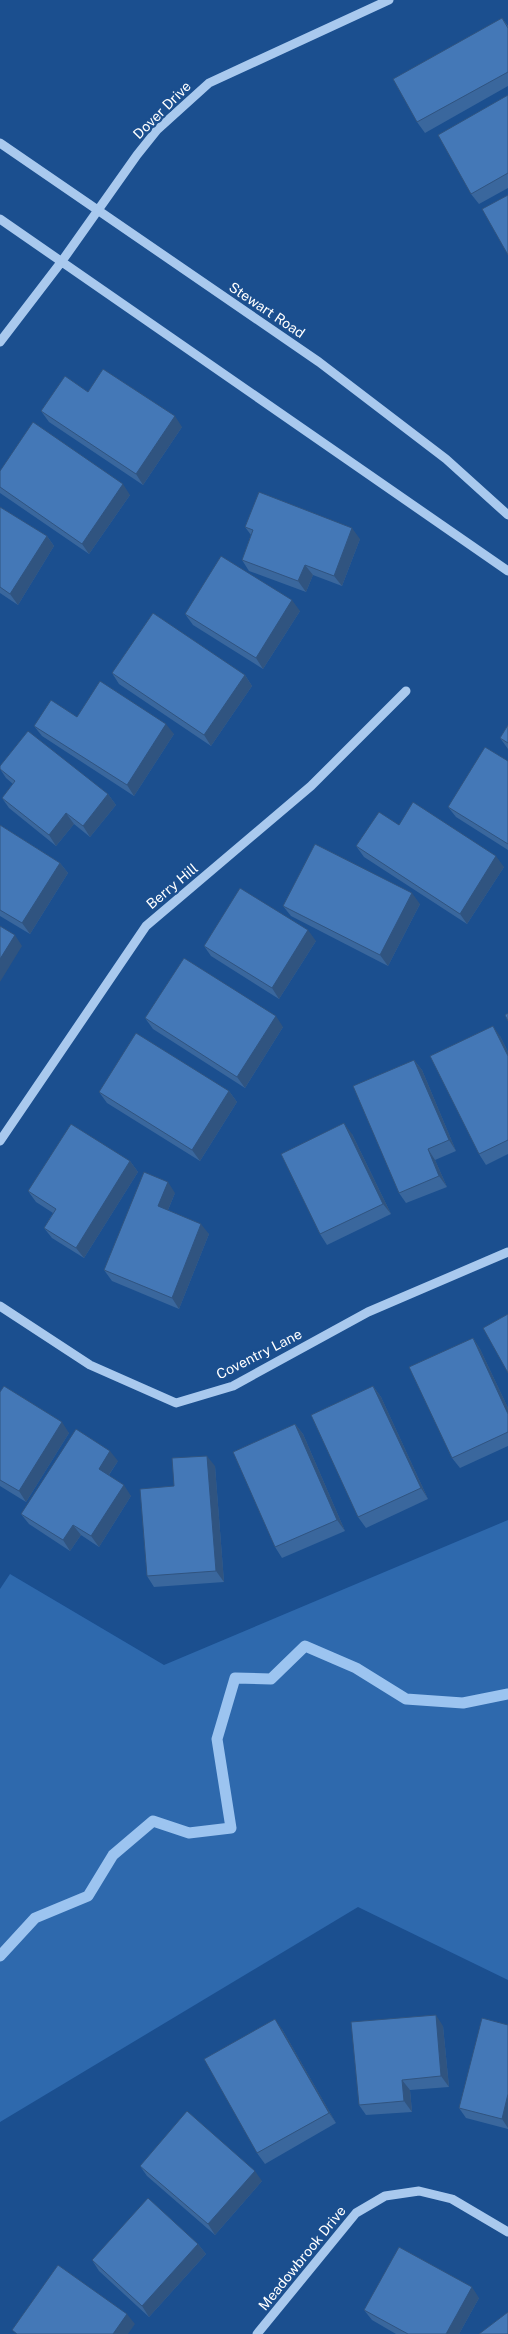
<svg xmlns="http://www.w3.org/2000/svg" width="508" height="2334" font-family="'Public Sans',sans-serif">
<style>
.green{fill:#2e69ad}
.lines{fill:none;stroke-linecap:round;stroke-linejoin:round}
.stream{stroke:#9cc4f0;stroke-width:11}
.minor{stroke:#a9c9ee;stroke-width:9}
.wall{fill:#3a679d}
.shaded-wall{fill:#305480}
.building{fill:#4478b7;stroke:#305480}
.labels{text-anchor:middle;stroke-width:4.5;stroke-linejoin:round;paint-order:stroke}
.street-label{font-size:14px;fill:#fff;stroke:#1b4f8f}
</style>
<rect width="100%" height="100%" fill="#1b4f8f"/>
<path class="green" d="M 508,1520 L 508,1980 L 358,1907 L 0,2122 L 0,1589 L 10,1574 L 164,1665 Z"/>
<g class="lines">
<path class="stream" d="M 0,1956 L 35,1918 L 88,1896 L 113,1855 L 153,1821 L 189,1833 L 231,1828 L 217,1739 L 235,1678 L 271,1679 L 305,1646 L 356,1668 L 406,1699 L 463,1703 L 508,1694"/>
<path class="minor" d="M 0,143 L 319,362 L 446,459 L 508,515
M 0,219 L 508,571
M 0,342 L 62,261 L 137,155 L 157,130 L 209,83 L 389,0
M 0,1141 L 146,926 L 311,786 L 406,691
M 0,1306 L 90,1365 L 176,1403 L 233,1386 L 368,1312 L 508,1252
M 257,2334 L 356,2213 L 385,2196 L 419,2191 L 452,2199 L 508,2232"/>
</g>
<path class="wall" d="M 502,18 L 508,26 L 508,86 L 425,133 L 417,122 Z
M 508,95 L 508,188 L 479,204 L 471,194 Z
M 88,392 L 182,427 L 143,485 L 49,422 L 41,411 Z
M 0,471 L 130,495 L 89,554 L 0,493 Z
M 0,507 L 47,536 L 54,546 L 18,605 L 0,593 Z
M 245,527 L 360,539 L 342,586 L 313,575 L 306,592 L 249,571 L 242,560 L 251,535 Z
M 300,611 L 263,669 L 193,625 L 185,614 Z
M 112,673 L 245,675 L 252,686 L 211,746 L 119,684 Z
M 77,717 L 174,734 L 134,796 L 42,736 L 34,726 Z
M 508,725 L 508,749 L 500,738 Z
M 508,761 L 508,850 L 456,817 L 448,807 Z
M 0,766 L 108,794 L 116,805 L 90,837 L 74,824 L 56,846 L 9,808 L 2,798 L 13,784 L 6,778 L 0,769 Z
M 0,825 L 60,863 L 68,873 L 30,934 L 0,916 Z
M 399,825 L 504,867 L 467,924 L 364,857 L 356,846 Z
M 420,904 L 388,966 L 291,916 L 283,906 Z
M 316,941 L 279,999 L 211,956 L 204,946 Z
M 145,1018 L 283,1027 L 245,1088 L 153,1029 Z
M 500,1036 L 508,1052 L 508,1154 L 486,1165 L 479,1154 Z
M 414,1060 L 422,1070 L 456,1151 L 435,1160 L 447,1187 L 406,1203 L 399,1193 Z
M 229,1091 L 237,1102 L 200,1161 L 107,1103 L 99,1092 Z
M 352,1134 L 391,1214 L 327,1245 L 320,1234 Z
M 130,1161 L 138,1172 L 84,1258 L 52,1238 L 44,1228 L 53,1213 L 36,1202 L 28,1191 Z
M 175,1193 L 168,1210 L 209,1234 L 179,1309 L 112,1281 L 104,1270 Z
M 473,1338 L 480,1349 L 508,1408 L 508,1446 L 460,1468 L 452,1458 Z
M 373,1386 L 381,1397 L 428,1499 L 366,1528 L 358,1517 Z
M 0,1392 L 69,1433 L 26,1502 L 0,1486 Z
M 295,1424 L 303,1434 L 345,1531 L 282,1558 L 275,1547 Z
M 118,1461 L 109,1475 L 131,1496 L 99,1547 L 81,1535 L 70,1551 L 29,1524 L 21,1514 Z
M 215,1466 L 224,1582 L 154,1587 L 147,1576 L 174,1486 Z
M 508,2025 L 508,2129 L 466,2118 L 459,2108 Z
M 443,2026 L 449,2087 L 410,2090 L 412,2112 L 366,2115 L 359,2105 Z
M 282,2029 L 336,2123 L 265,2164 L 257,2153 Z
M 140,2166 L 262,2181 L 215,2235 L 147,2176 Z
M 198,2244 L 206,2254 L 149,2317 L 99,2271 L 92,2260 Z
M 479,2298 L 459,2334 L 396,2334 L 372,2320 L 364,2310 Z"/>
<path class="shaded-wall" d="M 175,416 L 182,427 L 143,485 L 136,474 Z
M 123,484 L 130,495 L 89,554 L 82,544 Z
M 352,528 L 360,539 L 342,586 L 334,576 Z
M 47,536 L 54,546 L 18,605 L 10,594 Z
M 305,565 L 313,575 L 306,592 L 298,581 Z
M 292,600 L 300,611 L 263,669 L 256,658 Z
M 245,675 L 252,686 L 211,746 L 204,735 Z
M 166,724 L 174,734 L 134,796 L 127,785 Z
M 108,794 L 116,805 L 90,837 L 83,826 Z
M 66,813 L 74,824 L 56,846 L 49,835 Z
M 496,856 L 504,867 L 467,924 L 460,914 Z
M 60,863 L 68,873 L 30,934 L 22,923 Z
M 412,893 L 420,904 L 388,966 L 380,955 Z
M 308,930 L 316,941 L 279,999 L 272,988 Z
M 15,935 L 22,946 L 0,982 L 0,959 Z
M 276,1016 L 283,1027 L 245,1088 L 237,1077 Z
M 493,1026 L 500,1036 L 508,1052 L 508,1056 Z
M 414,1060 L 422,1070 L 456,1151 L 449,1140 Z
M 229,1091 L 237,1102 L 200,1161 L 192,1150 Z
M 344,1123 L 352,1134 L 391,1214 L 383,1204 Z
M 428,1149 L 435,1160 L 447,1187 L 439,1176 Z
M 130,1161 L 138,1172 L 84,1258 L 76,1248 Z
M 168,1182 L 175,1193 L 165,1217 L 158,1206 Z
M 201,1224 L 209,1234 L 179,1309 L 172,1298 Z
M 473,1338 L 480,1349 L 508,1408 L 508,1414 Z
M 373,1386 L 381,1397 L 428,1499 L 421,1488 Z
M 62,1422 L 69,1433 L 26,1502 L 19,1491 Z
M 295,1424 L 303,1434 L 345,1531 L 337,1520 Z
M 110,1451 L 118,1461 L 106,1479 L 99,1469 Z
M 207,1456 L 215,1466 L 224,1582 L 216,1571 Z
M 124,1485 L 131,1496 L 99,1547 L 91,1536 Z
M 73,1525 L 81,1535 L 70,1551 L 63,1540 Z
M 436,2015 L 443,2026 L 449,2087 L 441,2076 Z
M 275,2019 L 282,2029 L 336,2123 L 329,2113 Z
M 402,2080 L 410,2090 L 412,2112 L 404,2101 Z
M 508,2094 L 508,2128 L 502,2119 Z
M 255,2171 L 262,2181 L 215,2235 L 208,2224 Z
M 198,2244 L 206,2254 L 149,2317 L 142,2306 Z
M 472,2287 L 479,2298 L 459,2334 L 446,2334 Z
M 127,2314 L 135,2324 L 128,2334 L 113,2334 Z"/>
<path class="building" d="M 502,18 L 508,28 L 508,72 L 417,122 L 393,79 Z
M 508,95 L 508,173 L 471,194 L 438,135 Z
M 508,195 L 508,255 L 482,209 Z
M 103,369 L 175,416 L 136,474 L 41,411 L 65,376 L 88,392 Z
M 33,422 L 123,484 L 82,544 L 0,487 L 0,471 Z
M 259,492 L 352,528 L 334,576 L 305,565 L 298,581 L 242,560 L 253,530 L 245,527 Z
M 0,507 L 47,536 L 10,594 L 0,587 Z
M 221,556 L 292,600 L 256,658 L 185,614 Z
M 153,613 L 245,675 L 204,735 L 112,673 Z
M 100,681 L 166,724 L 127,785 L 34,726 L 51,700 L 77,717 Z
M 508,725 L 508,743 L 500,738 Z
M 28,731 L 108,794 L 83,826 L 66,813 L 49,835 L 2,798 L 15,781 L 0,769 L 0,766 Z
M 485,747 L 508,761 L 508,844 L 448,807 Z
M 413,802 L 496,856 L 460,914 L 356,846 L 379,812 L 399,825 Z
M 0,825 L 60,863 L 22,923 L 0,910 Z
M 315,844 L 412,893 L 380,955 L 283,906 Z
M 240,888 L 308,930 L 272,988 L 204,946 Z
M 0,926 L 15,935 L 0,959 Z
M 184,958 L 276,1016 L 237,1077 L 145,1018 Z
M 508,1013 L 508,1021 L 505,1015 Z
M 493,1026 L 508,1056 L 508,1140 L 479,1154 L 430,1056 Z
M 136,1033 L 229,1091 L 192,1150 L 99,1092 Z
M 414,1060 L 449,1140 L 428,1149 L 439,1176 L 399,1193 L 353,1086 Z
M 344,1123 L 383,1204 L 320,1234 L 281,1154 Z
M 71,1124 L 130,1161 L 76,1248 L 44,1228 L 56,1209 L 28,1191 Z
M 144,1172 L 168,1182 L 158,1206 L 201,1224 L 172,1298 L 104,1270 Z
M 508,1314 L 508,1373 L 483,1328 Z
M 473,1338 L 508,1414 L 508,1432 L 452,1458 L 409,1367 Z
M 4,1386 L 62,1422 L 19,1491 L 0,1480 L 0,1392 Z
M 373,1386 L 421,1488 L 358,1517 L 311,1415 Z
M 295,1424 L 337,1520 L 275,1547 L 233,1452 Z
M 76,1429 L 110,1451 L 99,1469 L 124,1485 L 91,1536 L 73,1525 L 63,1540 L 21,1514 Z
M 207,1456 L 216,1571 L 147,1576 L 140,1489 L 174,1486 L 172,1458 Z
M 436,2015 L 441,2076 L 402,2080 L 404,2101 L 359,2105 L 351,2022 Z
M 482,2018 L 508,2025 L 508,2094 L 502,2119 L 459,2108 Z
M 275,2019 L 329,2113 L 257,2153 L 204,2059 Z
M 187,2111 L 255,2171 L 208,2224 L 140,2166 Z
M 148,2198 L 198,2244 L 142,2306 L 92,2260 Z
M 399,2247 L 472,2287 L 446,2334 L 408,2334 L 364,2310 Z
M 58,2265 L 127,2314 L 113,2334 L 17,2334 L 12,2330 Z
M 508,2312 L 508,2334 L 479,2334 Z"/>
<g class="labels">
<g class="street-label">
<text transform="translate(162 110) rotate(-45)" y="5">Dover Drive</text>
<text transform="translate(267 310) rotate(34)" y="5">Stewart Road</text>
<text transform="translate(172 886) rotate(-40)" y="5">Berry Hill</text>
<text transform="translate(259 1354) rotate(-27)" y="5">Coventry Lane</text>
<text transform="translate(302 2258) rotate(-51)" y="5">Meadowbrook Drive</text>
</g>
</g>
</svg>
